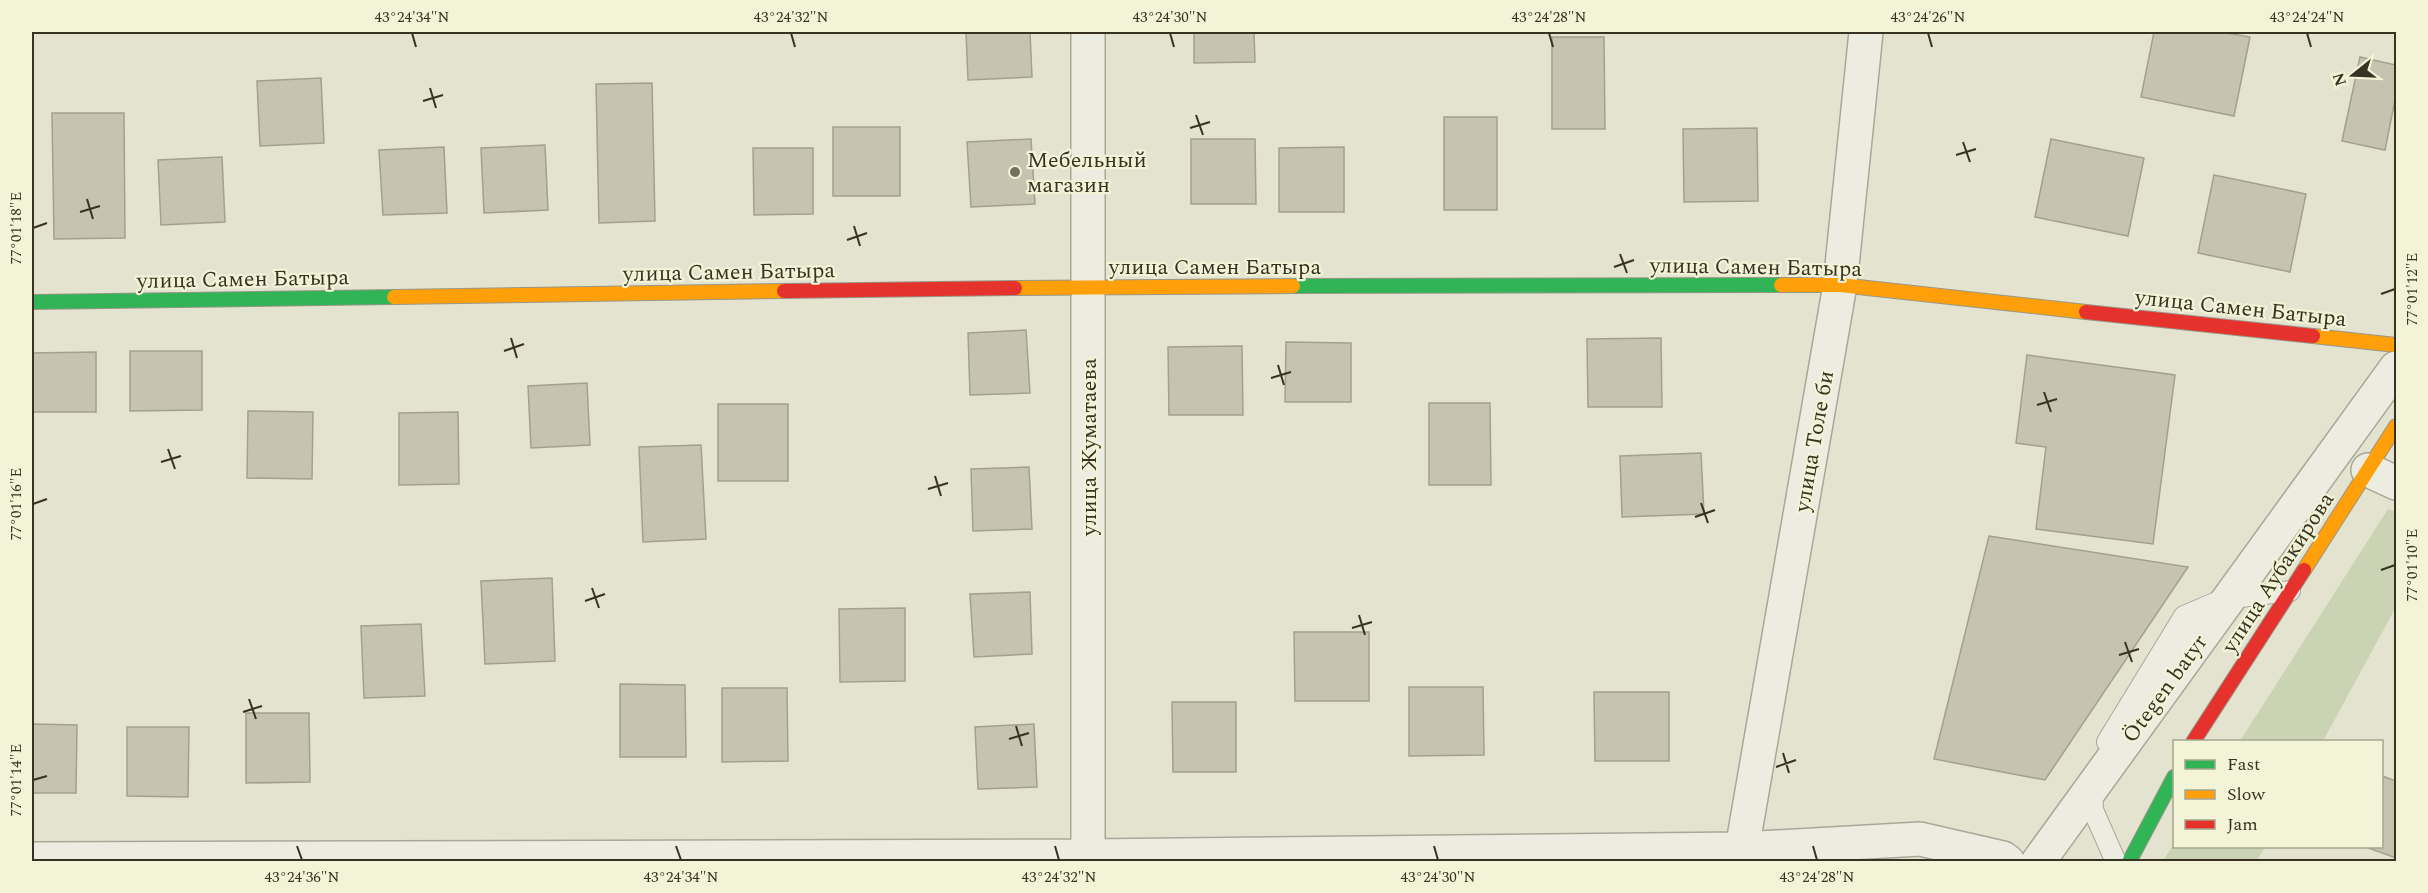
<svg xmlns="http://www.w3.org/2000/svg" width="2428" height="893" font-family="Spectral,serif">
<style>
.green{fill:#cad4b4}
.building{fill:#c7c3b1;stroke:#a3a08f;stroke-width:1.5}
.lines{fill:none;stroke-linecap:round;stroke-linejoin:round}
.lane-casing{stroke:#a9a898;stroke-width:22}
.street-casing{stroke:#a9a898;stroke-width:36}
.fast-casing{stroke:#989788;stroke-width:16}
.slow-casing{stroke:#989788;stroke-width:16}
.jam-casing{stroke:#989788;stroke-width:16}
.lane{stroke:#ecece1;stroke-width:20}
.street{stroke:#ecece1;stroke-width:33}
.fast{stroke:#30b455;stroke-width:14}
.slow{stroke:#ff9f0a;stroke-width:14}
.jam{stroke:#e5322d;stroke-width:14}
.ticks{fill:none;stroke:#373221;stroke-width:2}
.poi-dot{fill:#73705e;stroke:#f2f3d7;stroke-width:2}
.labels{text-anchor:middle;stroke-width:4.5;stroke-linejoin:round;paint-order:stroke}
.poi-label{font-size:22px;fill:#373221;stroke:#f2f3d7;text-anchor:start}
.street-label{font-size:22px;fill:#373221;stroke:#f2f3d7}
.neatline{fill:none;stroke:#373221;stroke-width:2}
.ticks-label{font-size:15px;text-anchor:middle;fill:#373221}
</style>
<rect width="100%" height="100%" fill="#e3e3d0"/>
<path class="green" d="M 2388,509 L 2396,512 L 2396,607 L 2323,741 L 2240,741 Z
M 2174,843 L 2174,846 L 2265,847 L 2257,861 L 2163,861 Z"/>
<path class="building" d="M 966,32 L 1030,32 L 1032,77 L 968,80 Z
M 1194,32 L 1254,32 L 1255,62 L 1194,63 Z
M 2154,32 L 2221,32 L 2250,37 L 2234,116 L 2141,97 Z
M 1552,37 L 1604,37 L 1605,129 L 1552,129 Z
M 2360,57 L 2396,65 L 2396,95 L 2385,150 L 2342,141 Z
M 321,78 L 324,143 L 260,146 L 257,81 Z
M 652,83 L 655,221 L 599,223 L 596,84 Z
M 52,113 L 124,113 L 125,238 L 54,239 Z
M 1444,117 L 1497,117 L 1497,210 L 1444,210 Z
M 833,127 L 900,127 L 900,196 L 833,196 Z
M 1757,128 L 1758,201 L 1684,202 L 1683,129 Z
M 1031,139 L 1035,204 L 971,207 L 967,142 Z
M 1191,139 L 1255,139 L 1256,204 L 1191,204 Z
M 2051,139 L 2144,158 L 2128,236 L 2035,217 Z
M 545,145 L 548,210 L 484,213 L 481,148 Z
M 444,147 L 447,213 L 383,215 L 379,150 Z
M 1344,147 L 1344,212 L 1279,212 L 1279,148 Z
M 753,148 L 813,148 L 813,214 L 754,215 Z
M 222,157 L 225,222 L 161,225 L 158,160 Z
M 2214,175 L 2306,194 L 2290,272 L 2198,253 Z
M 1026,330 L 1030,393 L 970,395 L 968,333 Z
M 1661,338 L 1662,407 L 1588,407 L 1587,339 Z
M 1286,342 L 1351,343 L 1351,402 L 1285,402 Z
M 1242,346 L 1243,415 L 1169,415 L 1168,347 Z
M 130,351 L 202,351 L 202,410 L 130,411 Z
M 96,352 L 96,412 L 32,412 L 32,353 Z
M 2027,355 L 2175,375 L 2153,544 L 2036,529 L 2046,447 L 2016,443 Z
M 587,383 L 590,445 L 531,448 L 528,386 Z
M 1429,403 L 1490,403 L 1491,485 L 1429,485 Z
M 718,404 L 788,404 L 788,481 L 718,481 Z
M 248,411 L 313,412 L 312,479 L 247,478 Z
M 458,412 L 459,484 L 399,485 L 399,413 Z
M 701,445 L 706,539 L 643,542 L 639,447 Z
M 1701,453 L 1704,514 L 1622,517 L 1620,456 Z
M 1029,467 L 1032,529 L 973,531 L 971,469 Z
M 1989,536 L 2188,567 L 2045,780 L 1934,759 Z
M 552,578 L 555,661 L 485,664 L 481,581 Z
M 1030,592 L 1032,654 L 974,657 L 970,594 Z
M 905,608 L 905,681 L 840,682 L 839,609 Z
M 421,624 L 425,696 L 364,698 L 361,626 Z
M 1294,632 L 1369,632 L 1369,701 L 1295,701 Z
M 620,684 L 685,685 L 686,757 L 620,757 Z
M 1409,687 L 1483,687 L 1484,755 L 1409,756 Z
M 722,688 L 787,688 L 788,761 L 722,762 Z
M 1594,692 L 1669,692 L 1669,761 L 1595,761 Z
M 1172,702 L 1236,702 L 1236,772 L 1173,772 Z
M 246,713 L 309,713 L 310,782 L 246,783 Z
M 32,724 L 77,725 L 76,793 L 32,793 Z
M 1034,724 L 1037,787 L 978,789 L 975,727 Z
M 127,727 L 189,727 L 188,797 L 127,796 Z
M 2382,776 L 2396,781 L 2396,858 L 2363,846 L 2382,846 Z"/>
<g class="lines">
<defs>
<path id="lane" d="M 2107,742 L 2184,616 L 2224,599 L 2290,591
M 2092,788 L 2093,810 L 2116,862"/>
<path id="street" d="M 1088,32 L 1088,862
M 2368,470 L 2396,483
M 1742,849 L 1840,285 L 1866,32
M 32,859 L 1089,856 L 1742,849 L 1920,839 L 2003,858 L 2008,862
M 2038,862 L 2396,368"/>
<path id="fast" d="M 1293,286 L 1781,285
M 32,302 L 394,297
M 2129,862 L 2174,777"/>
<path id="slow" d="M 1781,285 L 1840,285 L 2086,312
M 1015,288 L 1293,286
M 394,297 L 784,291
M 2313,336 L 2396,345
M 2304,570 L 2396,426"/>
<path id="jam" d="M 784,291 L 1015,288
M 2086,312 L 2313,336
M 2193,742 L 2304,570"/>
</defs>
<use href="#lane" class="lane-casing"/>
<use href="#street" class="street-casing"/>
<use href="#fast" class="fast-casing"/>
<use href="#slow" class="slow-casing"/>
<use href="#jam" class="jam-casing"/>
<use href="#lane" class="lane"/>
<use href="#street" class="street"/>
<use href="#fast" class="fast"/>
<use href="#slow" class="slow"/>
<use href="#jam" class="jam"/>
</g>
<path class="ticks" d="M 412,33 L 416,47M 791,33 L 795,47M 1170,33 L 1174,47M 1549,33 L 1553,47M 1928,33 L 1932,47M 2307,33 L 2311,47M 430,88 L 436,108M 423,101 L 443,95M 1196,115 L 1203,135M 1190,128 L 1210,122M 1963,142 L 1970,162M 1956,155 L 1976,149M 87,199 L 93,219M 80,212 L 100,206M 854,226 L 860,246M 33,228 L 47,223M 847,240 L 867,233M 1620,254 L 1627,273M 1614,267 L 1634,260M 2381,294 L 2395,289M 511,338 L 517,358M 504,351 L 524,344M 1278,365 L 1284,385M 1271,378 L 1291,372M 2044,392 L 2051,412M 2037,405 L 2057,399M 168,449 L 175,469M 161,462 L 181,456M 935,476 L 941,496M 928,489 L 948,483M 1701,503 L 1708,523M 33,504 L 47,499M 1695,517 L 1715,510M 2381,570 L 2395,565M 592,588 L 599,608M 585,601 L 605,594M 1359,615 L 1365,635M 1352,628 L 1372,622M 2125,642 L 2132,662M 2119,655 L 2139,649M 249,699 L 256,719M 243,712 L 262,706M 1016,726 L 1022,746M 1009,739 L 1029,733M 1783,753 L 1789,773M 1776,767 L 1796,760M 33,780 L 47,776M 297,846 L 302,860M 676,846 L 681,860M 1055,846 L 1059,860M 1434,846 L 1438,860M 1813,846 L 1817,860"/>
<circle class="poi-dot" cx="1015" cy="172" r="6"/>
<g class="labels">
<g class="poi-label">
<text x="1027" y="167">Мебельный<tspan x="1027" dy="25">магазин</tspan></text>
</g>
<g class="street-label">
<text x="1215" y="274">улица Самен Батыра</text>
<text transform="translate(1756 266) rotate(1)" y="8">улица Самен Батыра</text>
<text transform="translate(729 271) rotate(-1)" y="8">улица Самен Батыра</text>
<text transform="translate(243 278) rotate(-1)" y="8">улица Самен Батыра</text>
<text transform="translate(2241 307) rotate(6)" y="8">улица Самен Батыра</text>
<text transform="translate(1813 441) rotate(-80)" y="8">улица Толе би</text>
<text transform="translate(1088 447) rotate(-90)" y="8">улица Жуматаева</text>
<text transform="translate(2277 572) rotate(-57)" y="8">улица Аубакирова</text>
<text transform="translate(2164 688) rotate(-54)" y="8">Ötegen batyr</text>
</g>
</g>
<rect width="2428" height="893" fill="none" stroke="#f2f3d7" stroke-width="66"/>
<rect x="2173" y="740" width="210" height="108" fill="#f2f3d7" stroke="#a7a68e" stroke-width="1.5"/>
<rect x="2185" y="760" width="30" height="9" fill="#30b455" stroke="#a7a68e" stroke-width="1.5"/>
<text x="2227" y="770" font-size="18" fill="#373221">Fast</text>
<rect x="2185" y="790" width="30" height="9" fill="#ff9f0a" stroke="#a7a68e" stroke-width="1.5"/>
<text x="2227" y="800" font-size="18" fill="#373221">Slow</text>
<rect x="2185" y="820" width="30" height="9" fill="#e5322d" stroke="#a7a68e" stroke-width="1.5"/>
<text x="2227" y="830" font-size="18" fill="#373221">Jam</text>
<g transform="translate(2353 75) rotate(252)" stroke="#f2f3d7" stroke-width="4.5" paint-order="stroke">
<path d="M0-4.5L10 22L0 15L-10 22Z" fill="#373221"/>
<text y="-9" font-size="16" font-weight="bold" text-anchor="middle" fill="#373221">N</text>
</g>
<rect x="33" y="33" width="2362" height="827" class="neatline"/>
<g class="ticks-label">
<text x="412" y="22">43°24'34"N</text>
<text x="791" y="22">43°24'32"N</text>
<text x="1170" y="22">43°24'30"N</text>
<text x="1549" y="22">43°24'28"N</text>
<text x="1928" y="22">43°24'26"N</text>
<text x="2307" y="22">43°24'24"N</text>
<text transform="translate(16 228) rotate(-90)" y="5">77°01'18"E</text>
<text transform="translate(2412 289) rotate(-90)" y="5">77°01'12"E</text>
<text transform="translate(16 504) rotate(-90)" y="5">77°01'16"E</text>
<text transform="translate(2412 565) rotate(-90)" y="5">77°01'10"E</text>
<text transform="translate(16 780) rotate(-90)" y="5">77°01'14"E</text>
<text x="302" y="882">43°24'36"N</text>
<text x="681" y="882">43°24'34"N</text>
<text x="1059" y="882">43°24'32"N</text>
<text x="1438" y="882">43°24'30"N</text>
<text x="1817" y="882">43°24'28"N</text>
</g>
</svg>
